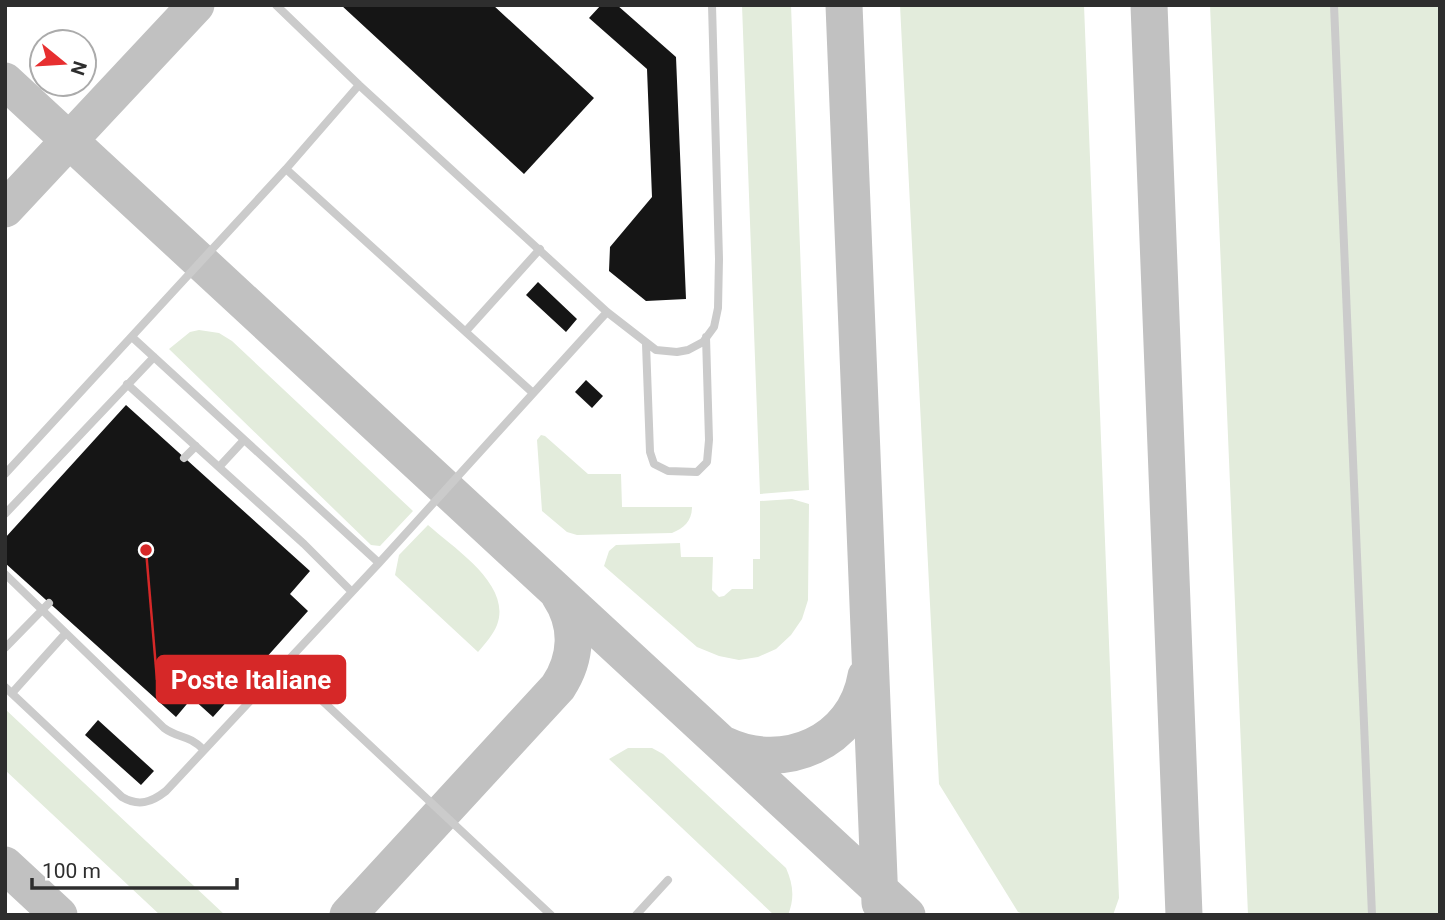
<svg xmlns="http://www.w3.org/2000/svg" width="1445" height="920" font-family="Roboto,sans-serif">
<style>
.green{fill:#e3ecdc}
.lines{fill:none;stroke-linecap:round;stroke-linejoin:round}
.taxiway{stroke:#c1c1c1;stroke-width:37}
.building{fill:#151515}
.lane{stroke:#cbcbcb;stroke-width:8}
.leader{fill:none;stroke:#d62828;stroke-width:2.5}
.callout-dot{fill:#d62828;stroke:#fff;stroke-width:2.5}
.callout{fill:#d62828;stroke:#d62828;stroke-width:2.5}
.callout-label{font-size:26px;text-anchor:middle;font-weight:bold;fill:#fff}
</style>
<rect width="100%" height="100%" fill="#fff"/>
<path class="green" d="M 742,5 L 791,5 L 809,490 L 760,494 Z
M 900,5 L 1084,5 L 1119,898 L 1113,915 L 1027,915 L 1018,912 L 939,784 Z
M 1210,5 L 1440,5 L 1440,915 L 1248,915 Z
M 199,330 L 219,333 L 232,341 L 413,511 L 380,546 L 371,545 L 169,349 L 190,332 Z
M 541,435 L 545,436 L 588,474 L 621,474 L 622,507 L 692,507 C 692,521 684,528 672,533 L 577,535 L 567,532 L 542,511 L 537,440 Z
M 792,499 L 809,504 L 808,600 L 802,619 L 791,635 L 776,649 L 758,657 L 739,660 L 719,656 L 697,647 L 604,566 L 609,551 L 616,545 L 680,543 L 681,557 L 713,557 L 712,590 L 719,597 L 724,596 L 732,589 L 753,589 L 753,559 L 760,559 L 760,501 Z
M 428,525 C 455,549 512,585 497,625 C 493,635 485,644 478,652 L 395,575 L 399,555 Z
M 5,709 L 225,915 L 160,915 L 5,770 Z
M 628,748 L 652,748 L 663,754 L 786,868 C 793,884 795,898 788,915 L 774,915 L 609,759 Z"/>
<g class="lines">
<path class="taxiway" d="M 844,5 L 880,903
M 1149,5 L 1184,915
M 5,81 L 907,915
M 5,209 L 196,5
M 725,745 C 784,773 855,742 866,676
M 5,865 L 59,915
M 348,915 L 558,687 C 577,658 579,625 559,595"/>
</g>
<path class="building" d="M 341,5 L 493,5 L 594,98 L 524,174 Z
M 601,5 L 617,5 L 676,57 L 686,299 L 646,301 L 609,271 L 610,247 L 652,197 L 647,69 L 589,18 Z
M 538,282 L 577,319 L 566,332 L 526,295 Z
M 586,380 L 603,396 L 592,408 L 575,392 Z
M 126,405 L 310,571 L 290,594 L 308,611 L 213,717 L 192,698 L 176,717 L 5,563 L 5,538 Z
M 98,720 L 154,771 L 141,785 L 85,735 Z"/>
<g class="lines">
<path class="lane" d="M 276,5 L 359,85 L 607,312 L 656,350 L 677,352 L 688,350 L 703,342 L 714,327 L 718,308 L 719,259 L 712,5
M 1334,5 L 1372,915
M 286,169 L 533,393
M 466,331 L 540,249
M 132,337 L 379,563
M 646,344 L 650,452 L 654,464 L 668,471 L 697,472 L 707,462 L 709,440 L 706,337
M 127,384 L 304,544 L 351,591
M 184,458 L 196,446
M 219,467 L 244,440
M 5,474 L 286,169 L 359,85
M 5,514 L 154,357
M 5,574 L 164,728 C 179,739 188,734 204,750
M 5,648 L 49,603
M 283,664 L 551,915
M 5,687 L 122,797 C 139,807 152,802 166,791 L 379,563 L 607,312
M 12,693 L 65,634
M 636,915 L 668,880"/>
</g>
<path class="leader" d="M146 550L157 680"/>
<circle class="callout-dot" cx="146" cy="550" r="7"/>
<rect class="callout" x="157" y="656" width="188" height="47" rx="7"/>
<g class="callout-label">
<text x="251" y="689">Poste Italiane</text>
</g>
<rect width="1445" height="920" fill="none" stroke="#2e2e2e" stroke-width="14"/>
<g transform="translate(63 63) rotate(108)"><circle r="33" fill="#ffffff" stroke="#ababab" stroke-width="2"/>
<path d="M0-5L12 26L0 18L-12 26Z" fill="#e72f30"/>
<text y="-10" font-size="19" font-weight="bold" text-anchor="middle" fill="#2e2e2e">N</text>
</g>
<path d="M32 878v10h205v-10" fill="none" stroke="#2e2e2e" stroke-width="3.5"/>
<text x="42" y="878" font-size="21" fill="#2e2e2e" stroke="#ffffff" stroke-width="5" paint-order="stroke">100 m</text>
</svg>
